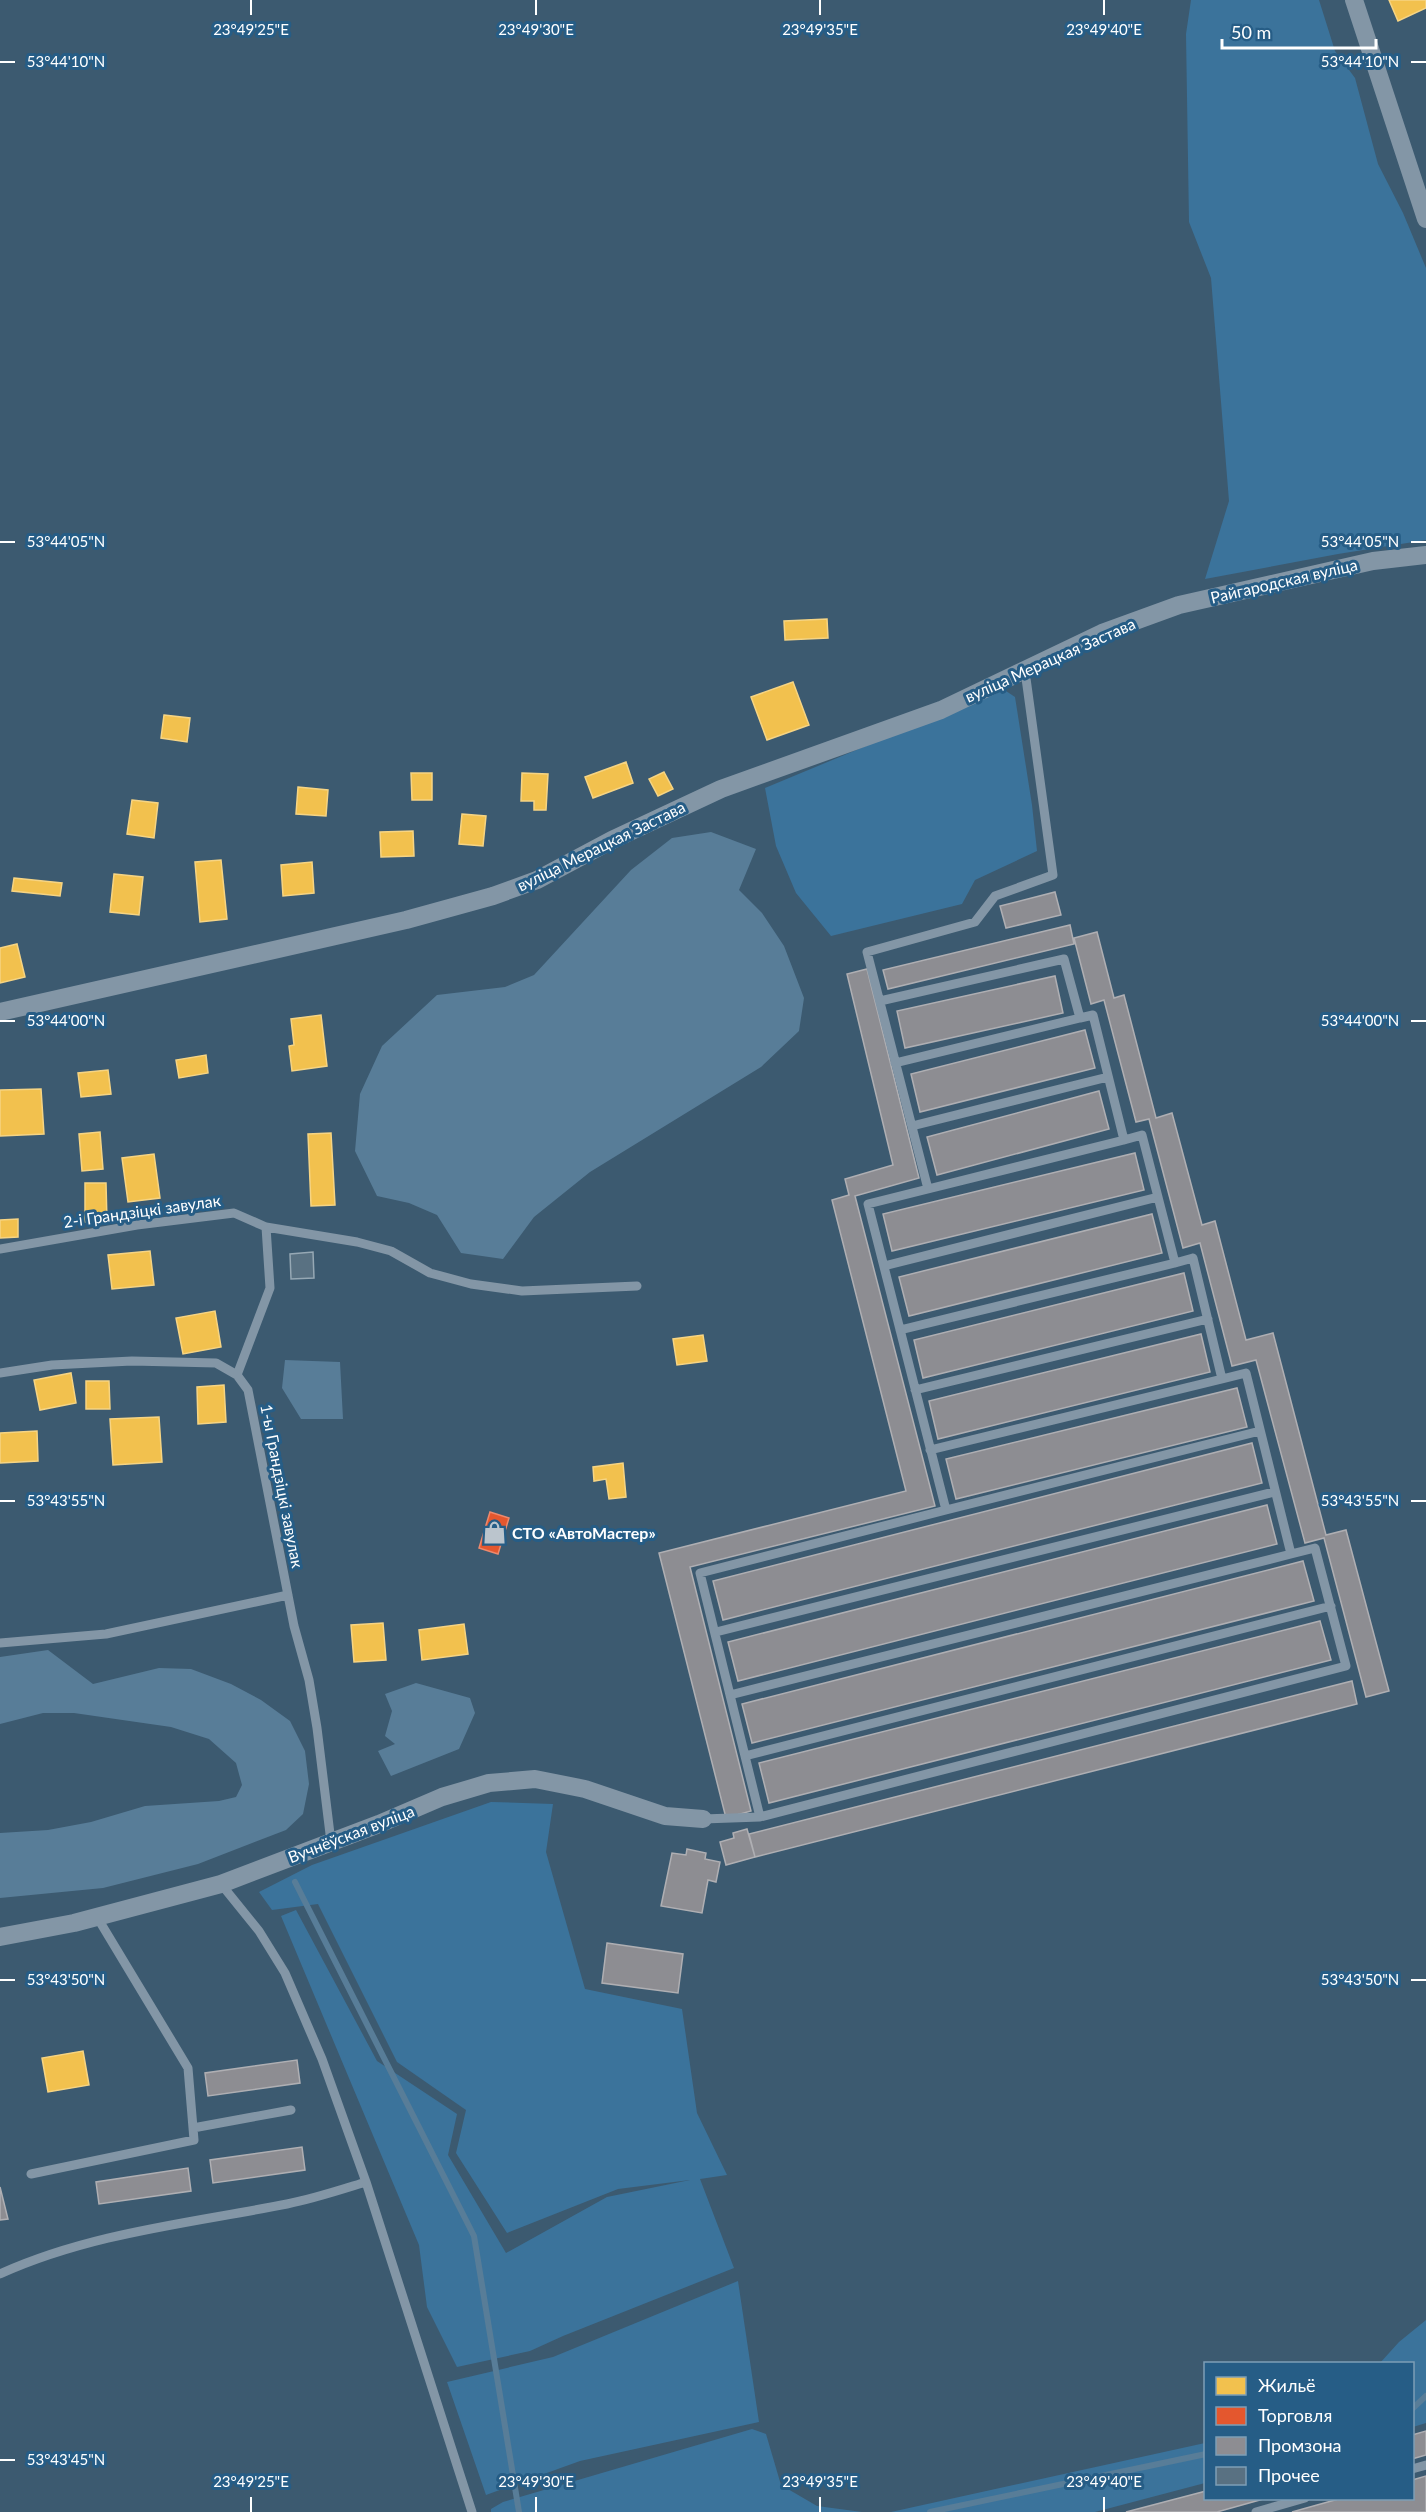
<svg xmlns="http://www.w3.org/2000/svg" width="1426" height="2512" font-family="Lato,sans-serif">
<style>
.green{fill:#3b739b}
.water{fill:#587d98}
.homes{fill:#f2c14e;stroke:#f6d483;stroke-width:1.5}
.shops{fill:#e4572e;stroke:#ec896d;stroke-width:1.5}
.industry{fill:#8d8d92;stroke:#afafb3;stroke-width:1.5}
.lines{fill:none;stroke-linecap:round;stroke-linejoin:round}
.stream{stroke:#587d98;stroke-width:6}
.building{fill:#597182;stroke:#96a8b4;stroke-width:1.5}
.lane{stroke:#8396a6;stroke-width:9}
.street{stroke:#8396a6;stroke-width:18}
.ticks{fill:none;stroke:#fff;stroke-width:2}
.labels{text-anchor:middle;stroke-width:6;stroke-linejoin:round;paint-order:stroke}
.street-label{font-size:16px;fill:#fff;stroke:#265d86}
.poi-label{font-size:16px;font-weight:bold;fill:#fff;stroke:#265d86;text-anchor:start}
.ticks-label{font-size:15px;text-anchor:middle;fill:#fff;stroke:#265d86;stroke-width:6;stroke-linejoin:round;paint-order:stroke}
</style>
<rect width="100%" height="100%" fill="#3c5a70"/>
<path class="green" d="M 1191,0 L 1319,0 L 1335,51 L 1355,78 L 1378,164 L 1403,213 L 1426,268 L 1426,540 L 1338,554 L 1205,579 L 1229,501 L 1211,278 L 1189,222 L 1186,34 Z
M 1003,689 L 1015,697 L 1032,805 L 1037,851 L 975,880 L 962,904 L 831,936 L 796,893 L 776,846 L 765,788 Z
M 491,1802 L 553,1804 L 546,1852 L 585,1989 L 682,2009 L 697,2113 L 727,2175 L 700,2179 L 734,2268 L 563,2336 L 530,2351 L 457,2367 L 427,2307 L 419,2245 L 281,1916 L 296,1910 L 377,2061 L 457,2114 L 448,2155 L 506,2253 L 607,2197 L 690,2180 L 618,2189 L 507,2233 L 456,2153 L 466,2110 L 397,2062 L 318,1904 L 272,1910 L 259,1892 L 312,1865 Z
M 738,2281 L 759,2422 L 580,2461 L 486,2495 L 447,2382 L 553,2357 Z
M 1426,2320 L 1426,2423 L 1413,2427 L 1412,2364 L 1380,2363 L 1399,2342 Z
M 752,2429 L 766,2434 L 781,2485 L 817,2506 L 862,2512 L 491,2512 L 491,2509 L 503,2502 Z
M 1205,2443 L 1205,2483 L 1095,2512 L 891,2512 Z"/>
<path class="water" d="M 711,832 L 756,849 L 739,890 L 762,913 L 784,946 L 804,998 L 799,1031 L 761,1067 L 590,1172 L 534,1217 L 503,1259 L 461,1253 L 437,1215 L 409,1203 L 377,1196 L 355,1151 L 360,1094 L 382,1046 L 437,995 L 505,987 L 534,975 L 631,870 L 672,838 Z
M 285,1360 L 340,1362 L 343,1419 L 301,1419 L 282,1388 Z
M 48,1650 L 93,1684 L 159,1668 L 191,1669 L 231,1684 L 261,1700 L 290,1721 L 305,1751 L 309,1784 L 303,1814 L 286,1830 L 198,1864 L 103,1888 L 0,1898 L 0,1833 L 48,1830 L 91,1822 L 145,1806 L 219,1801 L 236,1797 L 242,1785 L 236,1763 L 209,1739 L 171,1727 L 74,1713 L 43,1713 L 0,1724 L 0,1657 Z
M 416,1683 L 470,1698 L 475,1713 L 459,1749 L 391,1776 L 378,1751 L 395,1744 L 385,1736 L 392,1711 L 385,1694 Z"/>
<path class="homes" d="M 1389,0 L 1426,0 L 1426,8 L 1398,21 Z
M 827,619 L 828,638 L 785,640 L 784,621 Z
M 793,682 L 809,725 L 767,740 L 751,697 Z
M 164,715 L 190,718 L 187,742 L 161,738 Z
M 626,762 L 633,783 L 593,798 L 585,777 Z
M 664,772 L 673,789 L 658,796 L 649,779 Z
M 411,773 L 432,773 L 432,800 L 412,800 Z
M 522,773 L 548,774 L 546,810 L 534,810 L 534,801 L 521,801 Z
M 298,787 L 328,790 L 326,816 L 296,814 Z
M 132,800 L 158,803 L 154,838 L 127,834 Z
M 462,814 L 486,816 L 483,846 L 459,844 Z
M 413,831 L 414,856 L 381,857 L 380,832 Z
M 221,860 L 227,919 L 200,922 L 195,862 Z
M 312,862 L 314,893 L 283,896 L 281,865 Z
M 114,874 L 143,877 L 139,915 L 110,912 Z
M 14,878 L 62,883 L 60,896 L 12,891 Z
M 17,944 L 25,977 L 0,983 L 0,948 Z
M 321,1015 L 327,1066 L 292,1071 L 289,1046 L 294,1045 L 291,1019 Z
M 206,1055 L 208,1073 L 179,1078 L 176,1060 Z
M 108,1070 L 111,1094 L 81,1097 L 78,1073 Z
M 41,1089 L 44,1134 L 0,1136 L 0,1090 Z
M 100,1132 L 103,1169 L 82,1171 L 79,1134 Z
M 331,1133 L 335,1205 L 311,1206 L 308,1134 Z
M 154,1154 L 160,1198 L 128,1202 L 122,1158 Z
M 85,1183 L 106,1183 L 107,1222 L 85,1222 Z
M 18,1219 L 18,1237 L 0,1238 L 0,1220 Z
M 150,1251 L 154,1285 L 112,1289 L 108,1255 Z
M 215,1311 L 221,1347 L 183,1354 L 176,1318 Z
M 703,1335 L 707,1361 L 677,1365 L 673,1339 Z
M 71,1373 L 76,1403 L 40,1410 L 34,1380 Z
M 86,1381 L 109,1381 L 110,1409 L 86,1409 Z
M 224,1385 L 226,1422 L 198,1424 L 197,1387 Z
M 159,1417 L 162,1462 L 113,1465 L 110,1419 Z
M 37,1431 L 38,1461 L 0,1463 L 0,1433 Z
M 623,1463 L 626,1497 L 609,1499 L 606,1479 L 594,1481 L 593,1467 Z
M 383,1623 L 386,1660 L 354,1662 L 351,1625 Z
M 464,1624 L 468,1654 L 422,1660 L 419,1630 Z
M 83,2051 L 89,2085 L 48,2092 L 42,2058 Z"/>
<path class="shops" d="M 490,1512 L 509,1518 L 498,1554 L 479,1548 Z"/>
<path class="industry" d="M 1055,892 L 1061,915 L 1006,928 L 1000,906 Z
M 1070,925 L 1074,944 L 888,989 L 883,970 Z
M 1097,932 L 1114,998 L 1124,995 L 1156,1118 L 1172,1113 L 1202,1225 L 1215,1221 L 1246,1340 L 1273,1333 L 1326,1535 L 1346,1530 L 1389,1691 L 1366,1697 L 1324,1538 L 1305,1543 L 1256,1360 L 1232,1366 L 1200,1243 L 1183,1248 L 1149,1119 L 1136,1122 L 1104,1000 L 1091,1004 L 1074,938 Z
M 867,969 L 919,1178 L 855,1196 L 935,1506 L 690,1567 L 751,1811 L 726,1818 L 659,1553 L 906,1491 L 832,1200 L 849,1195 L 845,1179 L 893,1165 L 847,974 Z
M 1055,976 L 1063,1013 L 905,1048 L 897,1011 Z
M 1085,1030 L 1095,1068 L 920,1112 L 911,1074 Z
M 1099,1091 L 1109,1129 L 937,1175 L 927,1137 Z
M 1135,1153 L 1144,1190 L 892,1251 L 883,1214 Z
M 1152,1214 L 1162,1253 L 909,1316 L 899,1277 Z
M 1184,1273 L 1193,1311 L 923,1378 L 914,1340 Z
M 1201,1334 L 1210,1372 L 938,1439 L 929,1401 Z
M 1237,1388 L 1247,1427 L 956,1499 L 946,1459 Z
M 1252,1443 L 1262,1483 L 723,1620 L 713,1581 Z
M 1267,1505 L 1277,1544 L 738,1681 L 728,1642 Z
M 1303,1561 L 1314,1601 L 752,1743 L 742,1704 Z
M 1320,1621 L 1331,1660 L 769,1803 L 759,1763 Z
M 1352,1681 L 1357,1704 L 755,1857 L 749,1834 Z
M 747,1829 L 755,1857 L 726,1865 L 720,1842 L 734,1838 L 733,1833 Z
M 687,1849 L 706,1853 L 705,1859 L 720,1862 L 716,1882 L 708,1880 L 702,1913 L 661,1906 L 672,1853 L 686,1855 Z
M 607,1943 L 683,1954 L 678,1993 L 602,1983 Z
M 297,2060 L 300,2083 L 208,2096 L 205,2073 Z
M 302,2147 L 305,2170 L 213,2183 L 210,2160 Z
M 188,2168 L 191,2191 L 99,2204 L 96,2182 Z
M 0,2187 L 8,2219 L 0,2220 Z
M 1426,2431 L 1426,2455 L 1412,2459 L 1412,2435 Z
M 1426,2476 L 1426,2512 L 1292,2512 L 1342,2498 L 1412,2498 L 1412,2480 Z
M 1206,2491 L 1206,2498 L 1267,2498 L 1217,2512 L 1126,2512 Z"/>
<g class="lines">
<path class="stream" d="M 295,1882 L 474,2236 L 519,2512
M 1412,2409 L 1426,2396
M 930,2512 L 1206,2454"/>
</g>
<path class="building" d="M 313,1252 L 314,1278 L 291,1279 L 290,1254 Z"/>
<g class="lines">
<path class="lane" d="M 895,1063 L 1080,1018
M 912,1126 L 1108,1077
M 928,1189 L 1124,1140
M 0,1249 L 137,1225 L 234,1213 L 266,1227 L 357,1242 L 391,1251 L 430,1273 L 471,1284 L 522,1291 L 637,1286
M 884,1266 L 1158,1197
M 900,1330 L 1175,1263
M 0,1373 L 52,1365 L 132,1361 L 216,1363 L 237,1375 L 248,1390 L 294,1626 L 309,1680 L 317,1728 L 331,1842
M 237,1375 L 270,1288 L 266,1227
M 915,1390 L 1208,1319
M 930,1450 L 1222,1379
M 946,1510 L 1260,1431
M 716,1632 L 1274,1492
M 0,1643 L 106,1634 L 288,1595
M 730,1695 L 1291,1554
M 745,1756 L 1331,1606
M 760,1817 L 700,1573 L 946,1510 L 868,1204 L 928,1189 L 867,952 L 975,922 L 995,896 L 1053,875 L 1025,671
M 703,1819 L 760,1817 L 1346,1666 L 1315,1548 L 1291,1554 L 1246,1373 L 1222,1379 L 1193,1258 L 1175,1263 L 1142,1135 L 1124,1140 L 1093,1015 L 1080,1018 L 1064,959 L 880,1001
M 221,1884 L 259,1931 L 285,1973 L 322,2059 L 366,2182 L 472,2512
M 193,2128 L 291,2110
M 31,2174 L 194,2140 L 188,2068 L 97,1917
M 0,2274 C 90,2233 191,2223 287,2204 C 313,2199 340,2190 366,2182
M 1412,2469 L 1426,2465
M 1256,2512 L 1305,2498"/>
<path class="street" d="M 1354,0 L 1426,219
M 0,1012 L 406,920 L 493,896 L 537,880 L 612,840 L 721,789 L 941,710 L 1102,633 L 1179,605 L 1373,561 L 1426,555
M 0,1937 L 74,1923 L 221,1884 L 379,1824 L 442,1797 L 489,1783 L 535,1779 L 585,1789 L 665,1816 L 703,1819"/>
</g>
<path class="ticks" d="M 251,0 L 251,15M 536,0 L 536,15M 820,0 L 820,15M 1104,0 L 1104,15M 0,62 L 15,62M 1411,62 L 1426,62M 0,542 L 15,542M 1411,542 L 1426,542M 0,1021 L 15,1021M 1411,1021 L 1426,1021M 0,1501 L 15,1501M 1411,1501 L 1426,1501M 0,1980 L 15,1980M 1411,1980 L 1426,1980M 0,2460 L 15,2460M 251,2497 L 251,2512M 536,2497 L 536,2512M 820,2497 L 820,2512M 1104,2497 L 1104,2512"/>
<defs>
<symbol id="shop-bare" viewBox="-9 -9 18 18"><path d="M-5-2.5h2.3a2.7 3.5 0 0 1 5.4 0H5L5.5 6h-11ZM-1.5-2.5h3a1.5 2.3 0 0 0-3 0Z" fill="#bbc5cd" stroke="#265d86" stroke-width="2.5" paint-order="stroke"/></symbol>
</defs>
<g fill-rule="evenodd">
<use href="#shop-bare" x="478" y="1516" width="33" height="33"/>
</g>
<g class="labels">
<g class="street-label">
<text transform="translate(1284 581) rotate(-13)" y="6">Райгародская вуліца</text>
<text transform="translate(1050 660) rotate(-24)" y="6">вуліца Мерацкая Застава</text>
<text transform="translate(601 846) rotate(-26)" y="6">вуліца Мерацкая Застава</text>
<text transform="translate(142 1211) rotate(-8)" y="6">2-і Грандзіцкі завулак</text>
<text transform="translate(282 1486) rotate(79)" y="6">1-ы Грандзіцкі завулак</text>
<text transform="translate(351 1834) rotate(-21)" y="6">Вучнёўская вуліца</text>
</g>
<g class="poi-label">
<text x="512" y="1539">СТО «АвтоМастер»</text>
</g>
</g>
<g class="ticks-label">
<text x="251" y="35">23°49'25"E</text>
<text x="536" y="35">23°49'30"E</text>
<text x="820" y="35">23°49'35"E</text>
<text x="1104" y="35">23°49'40"E</text>
<text x="66" y="67">53°44'10"N</text>
<text x="1360" y="67">53°44'10"N</text>
<text x="66" y="547">53°44'05"N</text>
<text x="1360" y="547">53°44'05"N</text>
<text x="66" y="1026">53°44'00"N</text>
<text x="1360" y="1026">53°44'00"N</text>
<text x="66" y="1506">53°43'55"N</text>
<text x="1360" y="1506">53°43'55"N</text>
<text x="66" y="1985">53°43'50"N</text>
<text x="1360" y="1985">53°43'50"N</text>
<text x="66" y="2465">53°43'45"N</text>
<text x="251" y="2487">23°49'25"E</text>
<text x="536" y="2487">23°49'30"E</text>
<text x="820" y="2487">23°49'35"E</text>
<text x="1104" y="2487">23°49'40"E</text>
</g>
<rect x="1204" y="2362" width="210" height="138" fill="#265d86" stroke="#7d9eb6" stroke-width="1.5"/>
<rect x="1216" y="2377" width="30" height="18" fill="#f2c14e" stroke="#7d9eb6" stroke-width="1.5"/>
<text x="1258" y="2392" font-size="18" fill="#ffffff">Жильё</text>
<rect x="1216" y="2407" width="30" height="18" fill="#e4572e" stroke="#7d9eb6" stroke-width="1.5"/>
<text x="1258" y="2422" font-size="18" fill="#ffffff">Торговля</text>
<rect x="1216" y="2437" width="30" height="18" fill="#8d8d92" stroke="#7d9eb6" stroke-width="1.5"/>
<text x="1258" y="2452" font-size="18" fill="#ffffff">Промзона</text>
<rect x="1216" y="2467" width="30" height="18" fill="#597182" stroke="#7d9eb6" stroke-width="1.5"/>
<text x="1258" y="2482" font-size="18" fill="#ffffff">Прочее</text>
<path d="M1222 39v9h154v-9" fill="none" stroke="#ffffff" stroke-width="3"/>
<text x="1231" y="39" font-size="18" fill="#ffffff" stroke="#265d86" stroke-width="4.5" paint-order="stroke">50 m</text>
</svg>
